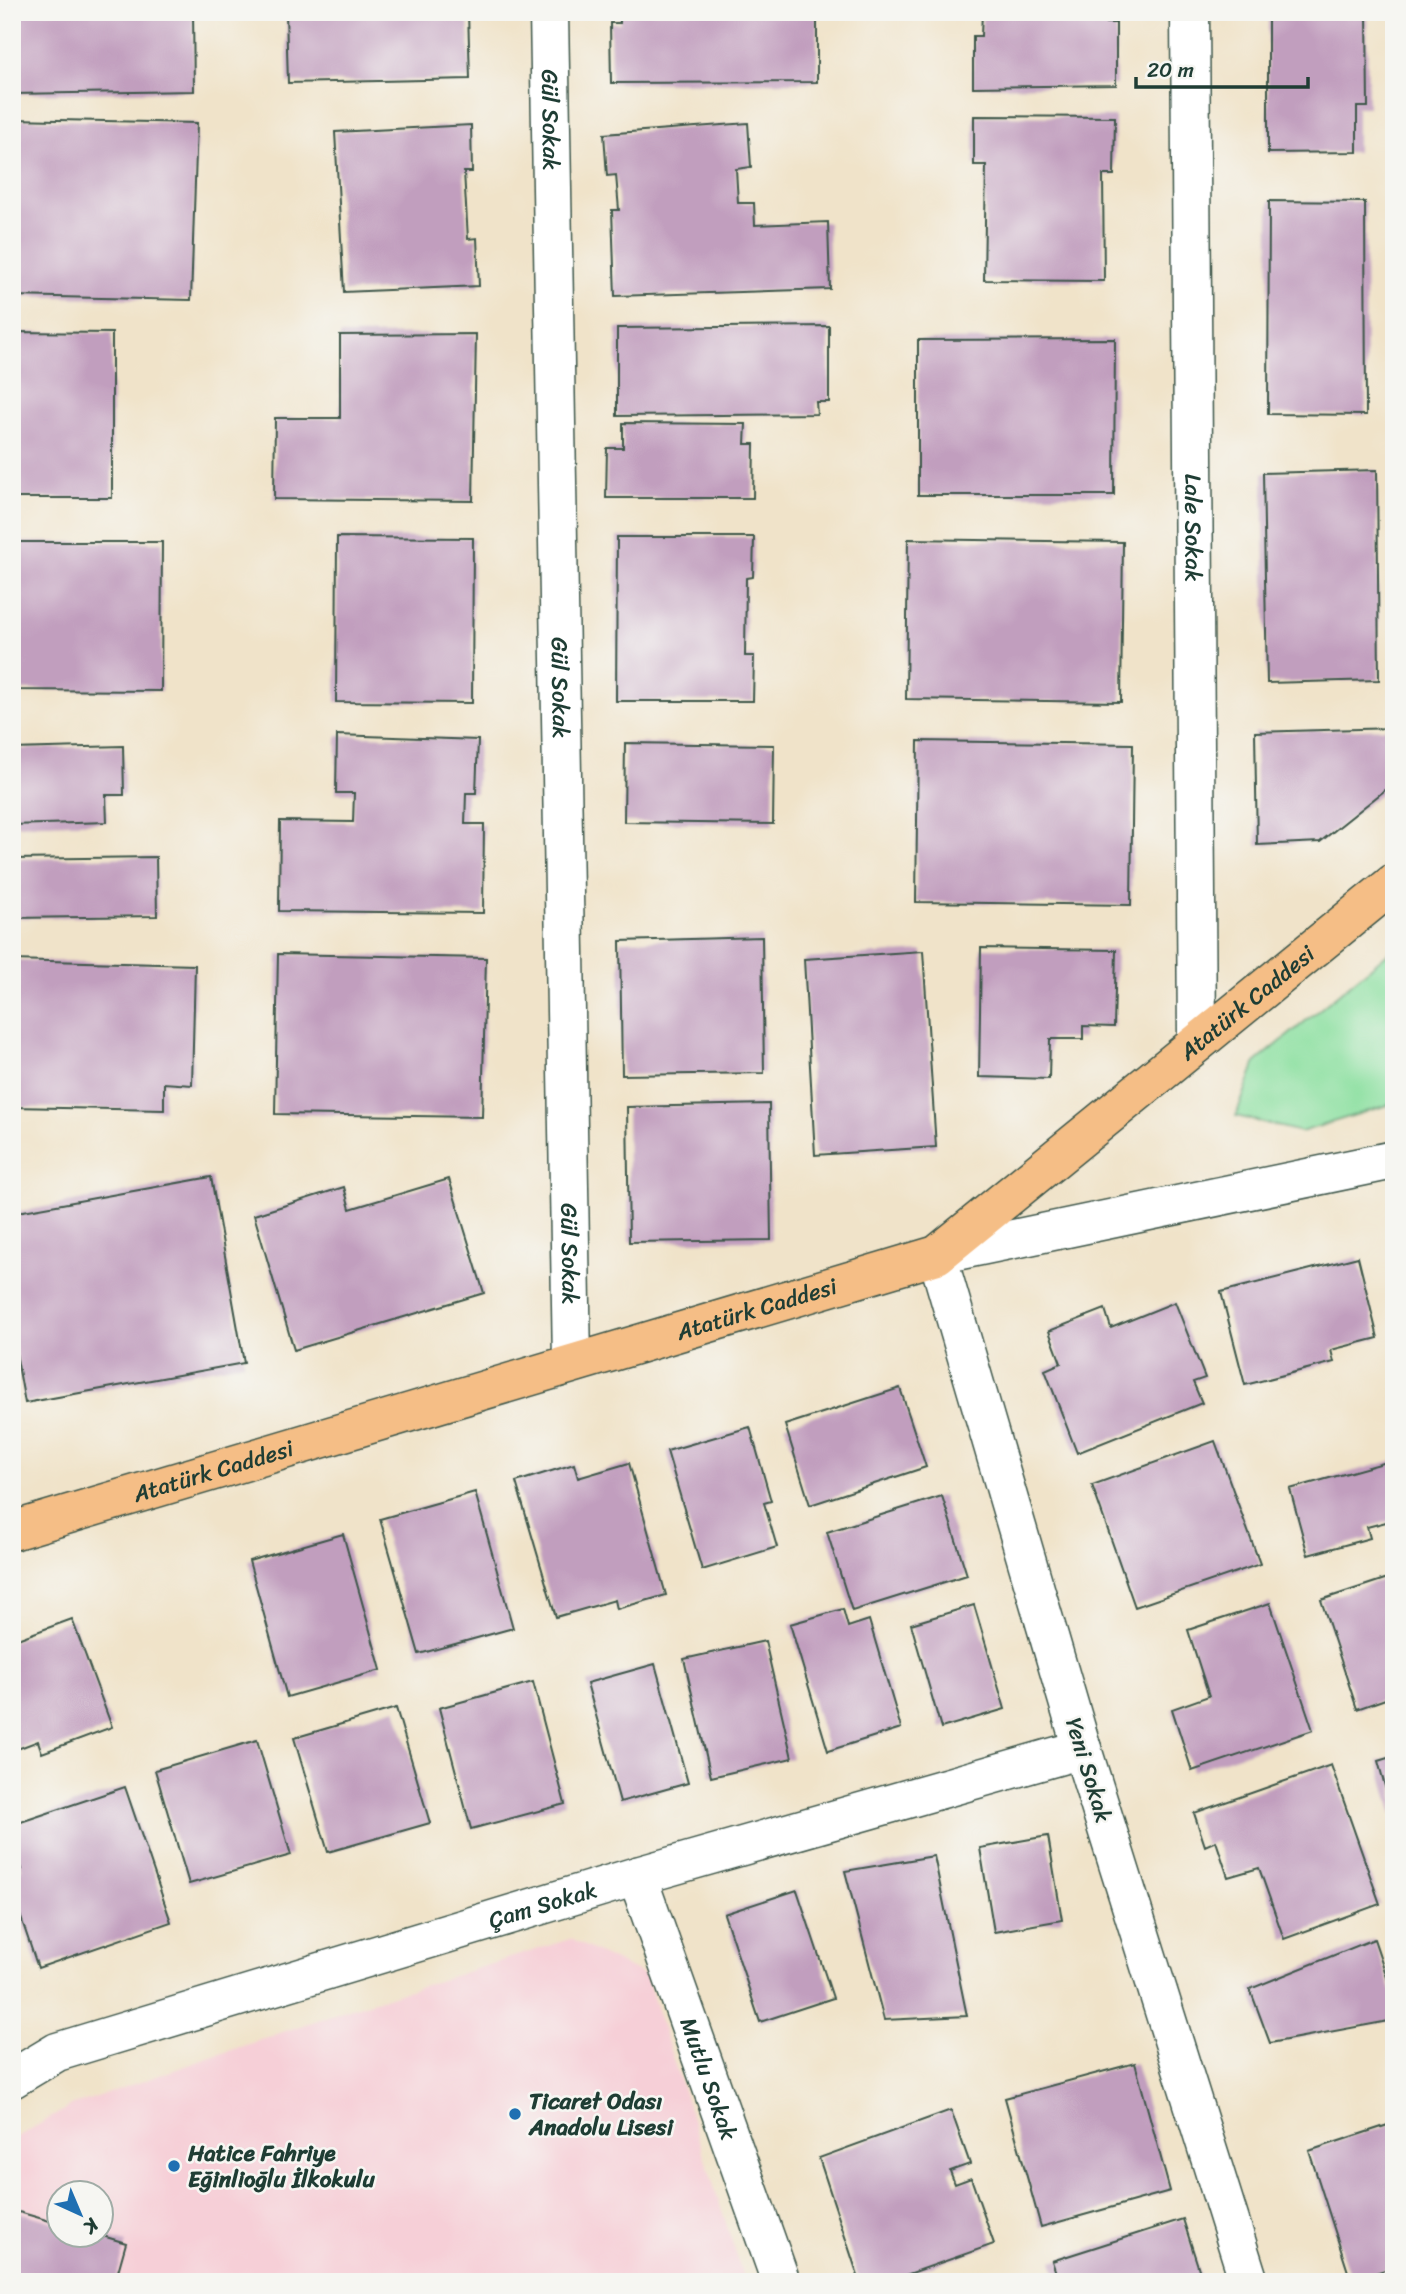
<svg xmlns="http://www.w3.org/2000/svg" width="1406" height="2294" font-family="Sriracha,sans-serif">
<style>
.built{fill:#f6cfd7;fill-rule:evenodd}
.green{fill:#8de0a1;stroke:#568e6a;stroke-width:2}
.building{fill:#c19ebe}
.lines{fill:none;stroke-linecap:round;stroke-linejoin:round}
.minor-casing{stroke:#3e564a;stroke-width:41}
.major-casing{stroke:#3e564a;stroke-width:41}
.minor{stroke:#fff;stroke-width:38}
.major{stroke:#f5be86;stroke-width:38}
.poi-dot{fill:#1f6fb2;stroke:#f6f6f2;stroke-width:2.5}
.labels{text-anchor:middle;stroke-width:5;stroke-linejoin:round;paint-order:stroke}
.street-label{font-size:23px;fill:#1f3d34;stroke:#f6f6f2}
.poi-label{font-size:23px;font-weight:bold;fill:#1f3d34;stroke:#f6f6f2;text-anchor:start}
</style>
<rect width="100%" height="100%" fill="#f6f6f2"/>
<filter id="ink" filterUnits="userSpaceOnUse"><feTurbulence type="fractalNoise" baseFrequency=".0143" numOctaves="2"/><feDisplacementMap in="SourceGraphic" scale="14" xChannelSelector="R" yChannelSelector="G"/><feConvolveMatrix kernelMatrix="1 2 1 2 8 2 1 2 1" color-interpolation-filters="sRGB"/></filter>
<filter id="wash" filterUnits="userSpaceOnUse"><feTurbulence type="fractalNoise" baseFrequency=".00686" numOctaves="4" result="noise"/><feDisplacementMap in="SourceGraphic" scale="28" xChannelSelector="R" yChannelSelector="G"/><feGaussianBlur stdDeviation="1.57" result="paint"/><feColorMatrix in="noise" values="0 0 0 0 0 0 0 0 0 0 0 0 0 0 0 0 0 1.4 0 .05"/><feComposite in="paint" operator="in"/></filter>
<g filter="url(#wash)">
<rect width="100%" height="100%" fill="#f0e3c9"/>
<path class="built" d="M 570,1939 L 646,1976 L 745,2282 L 12,2282 L 12,2140 L 71,2106 L 343,2011 ZM 60,2192 L 102,2192 L 102,2234 L 60,2234 Z"/>
<path class="green" d="M 1394,948 L 1394,1103 L 1301,1132 L 1236,1116 L 1256,1062 Z"/>
<g id="blocks">
<path class="building" d="M 12,12 L 193,12 L 194,91 L 12,94 Z
M 286,12 L 468,12 L 470,79 L 288,83 Z
M 620,12 L 817,12 L 817,82 L 611,83 L 610,23 L 620,23 Z
M 982,12 L 1105,12 L 1106,23 L 1116,23 L 1116,85 L 973,87 L 973,36 L 981,36 Z
M 1268,12 L 1367,12 L 1368,107 L 1357,107 L 1357,152 L 1268,153 Z
M 974,116 L 1115,117 L 1114,175 L 1103,175 L 1104,281 L 984,280 L 986,165 L 974,165 Z
M 12,119 L 197,123 L 191,300 L 12,296 Z
M 748,123 L 751,167 L 736,169 L 738,203 L 754,203 L 755,225 L 828,222 L 830,289 L 615,296 L 612,210 L 619,210 L 616,175 L 607,176 L 604,134 Z
M 471,125 L 472,172 L 464,172 L 468,239 L 477,238 L 479,286 L 344,292 L 335,132 Z
M 1269,201 L 1365,202 L 1366,415 L 1268,414 Z
M 829,326 L 829,402 L 816,402 L 817,414 L 617,416 L 617,328 Z
M 12,332 L 112,333 L 112,498 L 12,498 Z
M 476,334 L 473,501 L 274,499 L 275,418 L 340,418 L 340,335 Z
M 1115,339 L 1114,495 L 918,495 L 918,340 Z
M 623,423 L 746,424 L 745,444 L 754,444 L 753,498 L 606,498 L 607,448 L 623,448 Z
M 1377,470 L 1379,680 L 1267,683 L 1263,473 Z
M 337,537 L 473,538 L 472,703 L 336,702 Z
M 617,537 L 754,537 L 753,577 L 746,578 L 745,656 L 754,656 L 753,701 L 616,701 Z
M 908,539 L 1123,542 L 1121,702 L 906,699 Z
M 12,542 L 162,542 L 161,691 L 12,690 Z
M 1394,728 L 1394,783 L 1320,842 L 1257,845 L 1255,732 Z
M 337,735 L 478,740 L 476,793 L 466,793 L 465,824 L 484,824 L 483,913 L 279,911 L 280,821 L 353,822 L 354,793 L 336,793 Z
M 918,741 L 1133,744 L 1131,905 L 916,902 Z
M 625,743 L 774,745 L 773,824 L 624,822 Z
M 123,746 L 124,795 L 106,795 L 107,822 L 12,825 L 12,749 Z
M 156,857 L 157,916 L 12,918 L 12,859 Z
M 762,937 L 764,1073 L 622,1075 L 620,941 Z
M 981,948 L 1116,950 L 1114,1027 L 1083,1026 L 1083,1039 L 1050,1039 L 1049,1079 L 979,1077 Z
M 923,951 L 936,1147 L 815,1155 L 804,959 Z
M 278,954 L 486,958 L 482,1117 L 275,1114 Z
M 12,960 L 195,965 L 192,1085 L 164,1083 L 164,1110 L 12,1107 Z
M 769,1104 L 771,1240 L 629,1242 L 627,1107 Z
M 211,1177 L 244,1363 L 25,1403 L 12,1331 L 12,1213 Z
M 449,1179 L 484,1293 L 294,1350 L 254,1215 L 344,1187 L 350,1209 Z
M 1358,1257 L 1378,1338 L 1331,1350 L 1334,1362 L 1245,1385 L 1221,1292 Z
M 1175,1302 L 1205,1378 L 1193,1382 L 1202,1403 L 1077,1453 L 1045,1370 L 1061,1363 L 1049,1331 L 1105,1309 L 1111,1328 Z
M 900,1388 L 926,1467 L 810,1505 L 785,1425 Z
M 750,1427 L 771,1501 L 764,1503 L 777,1547 L 702,1570 L 667,1451 Z
M 1215,1441 L 1260,1564 L 1135,1607 L 1092,1485 Z
M 1394,1460 L 1394,1520 L 1367,1527 L 1370,1538 L 1308,1555 L 1290,1489 Z
M 629,1463 L 666,1595 L 617,1609 L 615,1600 L 556,1617 L 516,1482 L 574,1464 L 578,1478 Z
M 475,1492 L 513,1628 L 419,1654 L 380,1519 Z
M 942,1496 L 967,1575 L 852,1611 L 827,1532 Z
M 343,1534 L 381,1670 L 287,1697 L 249,1561 Z
M 1394,1576 L 1394,1696 L 1357,1709 L 1321,1600 Z
M 1270,1603 L 1313,1730 L 1192,1771 L 1172,1709 L 1209,1696 L 1188,1630 Z
M 974,1605 L 1005,1709 L 941,1728 L 911,1624 Z
M 843,1609 L 848,1627 L 869,1620 L 901,1728 L 828,1751 L 790,1624 Z
M 72,1619 L 112,1727 L 42,1753 L 38,1741 L 12,1751 L 12,1641 Z
M 765,1641 L 792,1758 L 711,1777 L 684,1659 Z
M 655,1664 L 688,1783 L 620,1802 L 587,1683 Z
M 533,1682 L 565,1804 L 471,1829 L 439,1708 Z
M 396,1708 L 430,1823 L 328,1852 L 294,1738 Z
M 257,1740 L 291,1855 L 189,1884 L 155,1770 Z
M 1394,1756 L 1394,1815 L 1393,1815 L 1378,1761 Z
M 1331,1765 L 1380,1904 L 1284,1939 L 1259,1868 L 1228,1877 L 1216,1841 L 1205,1846 L 1194,1813 Z
M 125,1787 L 171,1922 L 38,1968 L 12,1891 L 12,1872 L 22,1869 L 12,1840 L 12,1825 Z
M 1048,1836 L 1062,1920 L 994,1932 L 980,1848 Z
M 934,1856 L 967,2016 L 884,2020 L 845,1871 Z
M 797,1890 L 833,1998 L 760,2022 L 724,1914 Z
M 1374,1939 L 1394,1998 L 1394,2020 L 1270,2043 L 1250,1989 Z
M 1135,2063 L 1170,2191 L 1041,2227 L 1005,2098 Z
M 951,2110 L 970,2164 L 950,2171 L 955,2184 L 971,2178 L 994,2244 L 886,2282 L 860,2282 L 819,2158 Z
M 1394,2123 L 1394,2267 L 1351,2281 L 1309,2151 Z
M 12,2210 L 60,2224 L 60,2234 L 96,2234 L 126,2243 L 115,2282 L 12,2282 Z
M 1183,2219 L 1203,2282 L 1059,2282 L 1052,2261 Z"/>
</g>
</g>
<g filter="url(#ink)">
<use href="#blocks" fill-opacity="0" stroke="#3e564a" stroke-width="2"/>
<g class="lines">
<defs>
<g id="minor">
<path id="s1" d="M 549,12 L 572,1363"/>
<path id="s2" d="M 1190,12 L 1197,1043"/>
<path id="s3" d="M 637,1876 L 781,2282"/>
<path id="s4" d="M 12,2079 L 57,2052 L 637,1876 L 1082,1749"/>
<path d="M 1249,2282 L 1082,1749 L 937,1255 L 1394,1160"/>
</g>
<g id="major">
<path id="s5" d="M 12,1531 L 937,1255 L 1394,883"/>
</g>
</defs>
<use href="#minor" class="minor-casing"/>
<use href="#major" class="major-casing"/>
<use href="#minor" class="minor"/>
<use href="#major" class="major"/>
</g>
</g>
<g class="poi-dot">
<circle cx="515" cy="2114" r="7"/>
<circle cx="174" cy="2166" r="7"/>
</g>
<g class="labels">
<g class="street-label">
<text dy="8" stroke="none"><textPath href="#s1" startOffset="108">Gül Sokak</textPath></text>
<text dy="8" stroke="none"><textPath href="#s2" startOffset="516">Lale Sokak</textPath></text>
<text dy="8" stroke="none"><textPath href="#s1" startOffset="676">Gül Sokak</textPath></text>
<text dy="8" stroke="none"><textPath href="#s5" startOffset="1365">Atatürk Caddesi</textPath></text>
<text dy="8" stroke="none"><textPath href="#s1" startOffset="1242">Gül Sokak</textPath></text>
<text dy="8" stroke="none"><textPath href="#s5" startOffset="777">Atatürk Caddesi</textPath></text>
<text dy="8" stroke="none"><textPath href="#s5" startOffset="210">Atatürk Caddesi</textPath></text>
<text transform="translate(1089 1770) rotate(73)" y="8">Yeni Sokak</text>
<text dy="8" stroke="none"><textPath href="#s4" startOffset="560">Çam Sokak</textPath></text>
<text dy="8" stroke="none"><textPath href="#s3" startOffset="215">Mutlu Sokak</textPath></text>
</g>
<g class="poi-label">
<text x="529" y="2109">Ticaret Odası<tspan x="529" dy="26">Anadolu Lisesi</tspan></text>
<text x="188" y="2161">Hatice Fahriye<tspan x="188" dy="26">Eğinlioğlu İlkokulu</tspan></text>
</g>
</g>
<rect width="1406" height="2294" fill="none" stroke="#f6f6f2" stroke-width="42"/>
<g transform="translate(80 2214) rotate(136)"><circle r="33" fill="#f6f6f2" stroke="#a0aca6" stroke-width="2"/>
<path d="M0-5L12 26L0 18L-12 26Z" fill="#1f6fb2"/>
<text y="-10" font-size="19" font-weight="bold" text-anchor="middle" fill="#1f3d34">K</text>
</g>
<path d="M1136 77v10h172v-10" fill="none" stroke="#1f3d34" stroke-width="3.5"/>
<text x="1147" y="77" font-size="21" fill="#1f3d34" stroke="#f6f6f2" stroke-width="5" paint-order="stroke">20 m</text>
</svg>
